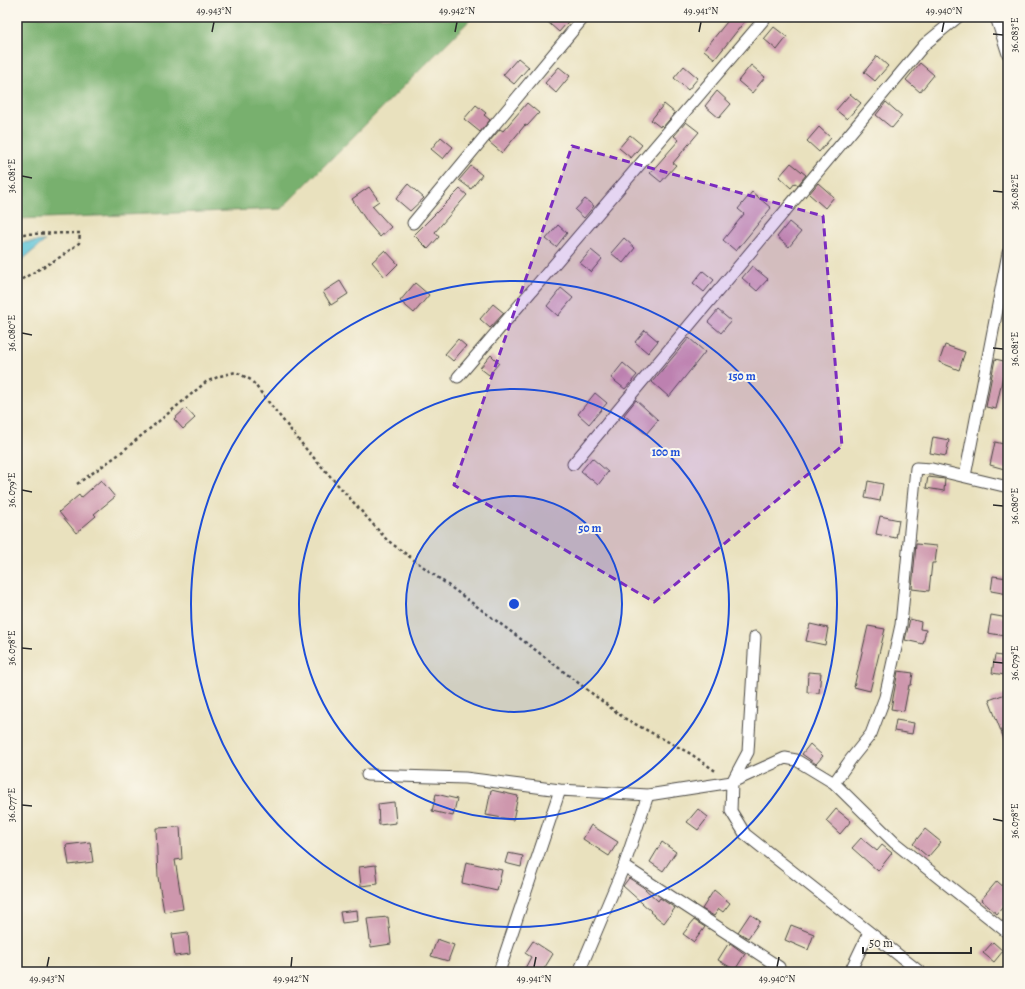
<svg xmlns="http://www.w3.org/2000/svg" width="1025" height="989" font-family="Alegreya,serif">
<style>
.forest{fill:#78b06e;stroke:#526e4c}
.water{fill:#5ac2d7;stroke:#427681}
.building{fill:#ce97ad}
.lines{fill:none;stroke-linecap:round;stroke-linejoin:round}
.street-casing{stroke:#484641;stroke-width:13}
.path{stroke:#484641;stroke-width:2.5;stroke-dasharray:3 3;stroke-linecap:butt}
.street{stroke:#fff;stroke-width:11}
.marked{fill:#7b2cbf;fill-opacity:0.2;stroke:#7b2cbf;stroke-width:3;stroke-dasharray:8 5;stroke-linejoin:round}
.ticks{fill:none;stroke:#2b2b2b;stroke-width:1.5}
.ring{fill:none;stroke:#1d4ed8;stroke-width:2}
.centre{fill:#1d4ed8;stroke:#fbf7ec;stroke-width:2}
.ring-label{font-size:12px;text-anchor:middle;font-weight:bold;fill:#1d4ed8;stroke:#fbf7ec;stroke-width:4;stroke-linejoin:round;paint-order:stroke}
.neatline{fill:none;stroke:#2b2b2b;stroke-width:1.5}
.ticks-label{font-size:10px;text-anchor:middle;fill:#2b2b2b}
</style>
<rect width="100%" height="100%" fill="#fbf7ec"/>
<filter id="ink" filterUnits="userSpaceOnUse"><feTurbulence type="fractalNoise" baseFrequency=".025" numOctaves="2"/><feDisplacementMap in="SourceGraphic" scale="8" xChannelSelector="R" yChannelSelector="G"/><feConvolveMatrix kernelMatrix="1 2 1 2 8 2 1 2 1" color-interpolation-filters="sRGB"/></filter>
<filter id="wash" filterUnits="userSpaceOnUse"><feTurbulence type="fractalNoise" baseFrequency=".012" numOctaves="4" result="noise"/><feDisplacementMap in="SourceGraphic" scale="16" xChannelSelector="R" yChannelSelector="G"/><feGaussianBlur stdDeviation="0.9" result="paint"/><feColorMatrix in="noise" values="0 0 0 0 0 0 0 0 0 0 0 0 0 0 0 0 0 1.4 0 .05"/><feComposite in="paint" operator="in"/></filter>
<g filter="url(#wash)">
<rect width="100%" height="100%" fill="#e9e1be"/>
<path class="forest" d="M 17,17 L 473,17 L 281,209 L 17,219 Z"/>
<path class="water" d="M 45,241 L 17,264 L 17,243 Z"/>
<g id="blocks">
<path class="building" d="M 542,17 L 572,17 L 559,32 Z
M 731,17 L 748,17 L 715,59 L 704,50 Z
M 774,27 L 787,37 L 777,50 L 764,39 Z
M 877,56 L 888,66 L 875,81 L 864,72 Z
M 518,58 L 529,67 L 514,84 L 503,75 Z
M 920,63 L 934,75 L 920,92 L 906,80 Z
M 751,65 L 765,77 L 752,93 L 738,81 Z
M 684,66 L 698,78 L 688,90 L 674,78 Z
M 559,67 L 570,76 L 556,93 L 545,83 Z
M 717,91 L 731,104 L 719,118 L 705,106 Z
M 850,94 L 861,103 L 847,119 L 836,110 Z
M 886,102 L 902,116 L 892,128 L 876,115 Z
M 527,103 L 539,113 L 527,126 L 525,125 L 502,153 L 489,142 L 500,129 L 503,131 Z
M 664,104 L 675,113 L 663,127 L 661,125 L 660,127 L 651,120 Z
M 476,105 L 486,113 L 484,115 L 490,120 L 480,132 L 464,119 Z
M 686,122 L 699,132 L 673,163 L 676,165 L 661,182 L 650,173 L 679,140 L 674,136 Z
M 819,127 L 831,138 L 819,152 L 807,141 Z
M 630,135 L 642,145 L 631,158 L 619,148 Z
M 441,137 L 453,147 L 443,159 L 431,149 Z
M 791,163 L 806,175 L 798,185 L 795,183 L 791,188 L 779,177 Z
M 471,166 L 482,175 L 471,189 L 459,180 Z
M 818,183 L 834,197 L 825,208 L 809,194 Z
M 408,184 L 424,198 L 410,211 L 396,199 Z
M 369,187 L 379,201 L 372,206 L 391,227 L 380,237 L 368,223 L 352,199 Z
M 460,189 L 467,195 L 435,232 L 439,237 L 428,249 L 414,235 Z
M 752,192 L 771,208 L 736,251 L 723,240 L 744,214 L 738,209 Z
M 585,199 L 594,206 L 584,218 L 575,210 Z
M 789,222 L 801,232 L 789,247 L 777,237 Z
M 558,225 L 567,233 L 556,247 L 546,239 Z
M 624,238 L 635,248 L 623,263 L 611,253 Z
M 385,250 L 398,264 L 385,277 L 372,262 Z
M 591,250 L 602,259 L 591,272 L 580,263 Z
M 752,266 L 768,279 L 757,291 L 742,278 Z
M 703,271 L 714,280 L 704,292 L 693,283 Z
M 340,281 L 348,294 L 331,305 L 323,292 Z
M 415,283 L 429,295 L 414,313 L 400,301 Z
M 561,288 L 573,298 L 558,316 L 547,306 Z
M 493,304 L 504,313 L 490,328 L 480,319 Z
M 718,310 L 731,321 L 721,333 L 708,322 Z
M 645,330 L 658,341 L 648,353 L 635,342 Z
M 689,338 L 705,352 L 669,397 L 652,382 Z
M 458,339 L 466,346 L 453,361 L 445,354 Z
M 945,345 L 965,352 L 959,370 L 939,362 Z
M 491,355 L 499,363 L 489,375 L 480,368 Z
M 995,359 L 1008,362 L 1008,377 L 1003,376 L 996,409 L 986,407 Z
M 623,363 L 637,375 L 625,389 L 611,378 Z
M 595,393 L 607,403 L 589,424 L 578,414 Z
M 636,400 L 658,420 L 646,434 L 624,415 Z
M 186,408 L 195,418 L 183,429 L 174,419 Z
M 933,437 L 949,440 L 946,456 L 930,453 Z
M 995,442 L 1008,445 L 1008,470 L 990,465 Z
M 592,458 L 608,472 L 598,485 L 581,471 Z
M 928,477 L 945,479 L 944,491 L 926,488 Z
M 101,480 L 115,497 L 94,514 L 96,516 L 76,533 L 59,512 L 79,495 L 81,498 Z
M 868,481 L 883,484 L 880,501 L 865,498 Z
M 880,516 L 899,520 L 896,538 L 876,534 Z
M 916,544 L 937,546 L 935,563 L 932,563 L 929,591 L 912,589 Z
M 993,576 L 1008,578 L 1008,594 L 991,591 Z
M 991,615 L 1008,618 L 1005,636 L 988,633 Z
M 910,619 L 921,622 L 920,629 L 926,630 L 923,644 L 905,640 Z
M 810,624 L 828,628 L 825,645 L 806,641 Z
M 868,626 L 885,629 L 870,691 L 854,687 Z
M 995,655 L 1008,657 L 1005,675 L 992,673 Z
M 898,671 L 913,673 L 911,685 L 909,685 L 904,711 L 891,709 Z
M 808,672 L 821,673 L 819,693 L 807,692 Z
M 1008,693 L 1008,747 L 1007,747 L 989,700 Z
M 896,720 L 914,723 L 912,734 L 894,731 Z
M 810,744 L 823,756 L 816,764 L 802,754 Z
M 491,790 L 518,796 L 513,820 L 486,815 Z
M 436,794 L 457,799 L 453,816 L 432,811 Z
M 394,802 L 396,823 L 379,825 L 378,804 Z
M 698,809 L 708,817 L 698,830 L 687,822 Z
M 836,809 L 851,821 L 840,834 L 826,821 Z
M 591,825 L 618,842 L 609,856 L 583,839 Z
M 180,827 L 182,859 L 175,860 L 183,909 L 164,912 L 158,877 L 156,828 Z
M 925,829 L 941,842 L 928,857 L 913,844 Z
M 861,838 L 877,851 L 882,845 L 892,853 L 878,871 L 852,848 Z
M 90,842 L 93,862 L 69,865 L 66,845 Z
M 662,842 L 676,852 L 663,871 L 650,862 Z
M 508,853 L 523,856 L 521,867 L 505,863 Z
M 466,862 L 502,870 L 497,891 L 462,883 Z
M 376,865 L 378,884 L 361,886 L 359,867 Z
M 629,878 L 643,887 L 658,901 L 660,898 L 675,908 L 664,923 L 650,912 L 651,911 L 623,886 Z
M 997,881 L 1008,891 L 1008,901 L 997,914 L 981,900 Z
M 714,890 L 730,903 L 723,912 L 719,909 L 714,916 L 702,909 Z
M 357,910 L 358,921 L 342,923 L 340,912 Z
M 750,914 L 760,921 L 748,938 L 738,932 Z
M 388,917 L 391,944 L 371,947 L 367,919 Z
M 694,920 L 705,927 L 694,942 L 683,934 Z
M 791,925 L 814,934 L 808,950 L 785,940 Z
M 188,932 L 190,954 L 175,956 L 172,934 Z
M 437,939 L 454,945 L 448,961 L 431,956 Z
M 533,941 L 553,954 L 542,972 L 523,972 L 531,957 L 525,953 Z
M 993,942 L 1003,951 L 994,962 L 983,953 Z
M 730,943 L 745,954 L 735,970 L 718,960 L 728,944 L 729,945 Z"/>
</g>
</g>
<g filter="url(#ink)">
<use href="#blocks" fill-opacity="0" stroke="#484641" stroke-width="1"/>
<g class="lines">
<defs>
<path id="street" d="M 996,17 L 1008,54
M 413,223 L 584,17
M 458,377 L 766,17
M 573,464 L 925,44 L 958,17
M 965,476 L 1008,253
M 755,637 L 748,752 L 732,782 L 731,811 L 745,834 L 920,972
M 367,775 L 465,778 L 560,790 L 648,795 L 732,782 L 785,758 L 796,760 L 834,783 L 851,759 L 871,734 L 885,697 L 901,625 L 916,468 L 932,469 L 1008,487
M 834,783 L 895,843 L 1008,933
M 624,866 L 779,967
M 499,972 L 560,790
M 579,972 L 624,866 L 648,795
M 850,972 L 869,932"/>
</defs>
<use href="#street" class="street-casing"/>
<path class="path" d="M 17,234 L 80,233 L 79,243 L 62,256 L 17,282
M 77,484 L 118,455 L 206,382 L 220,376 L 236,372 L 251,380 L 306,449 L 387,540 L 529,645 L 624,718 L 691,754 L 717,772"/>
<use href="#street" class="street"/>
</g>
</g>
<path class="marked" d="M 572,146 L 823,216 L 842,446 L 654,602 L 454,485 Z"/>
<path class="ticks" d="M 212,32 L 214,22M 455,32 L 457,22M 699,32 L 701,22M 942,32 L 944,22M 993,34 L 1003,35M 22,176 L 32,178M 993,191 L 1003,192M 22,333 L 32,335M 993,348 L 1003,349M 22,490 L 32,492M 993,505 L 1003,506M 22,648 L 32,649M 993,662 L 1003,663M 22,805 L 32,806M 993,819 L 1003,821M 47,967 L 49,957M 291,967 L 292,957M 534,967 L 536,957M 777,967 L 779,957"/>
<circle cx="514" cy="604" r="108" fill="#1d4ed8" fill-opacity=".12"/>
<g class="ring">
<circle cx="514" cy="604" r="108"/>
<circle cx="514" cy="604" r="215"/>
<circle cx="514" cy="604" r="323"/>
</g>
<circle cx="514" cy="604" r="6" class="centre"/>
<g class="ring-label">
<text x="742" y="380">150 m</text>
<text x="666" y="456">100 m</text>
<text x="590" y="532">50 m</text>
</g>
<rect width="1025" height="989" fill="none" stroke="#fbf7ec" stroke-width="44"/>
<path d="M863 947v6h108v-6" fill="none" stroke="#2b2b2b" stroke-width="2"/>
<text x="869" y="947" font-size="12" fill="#2b2b2b" stroke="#fbf7ec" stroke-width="3" paint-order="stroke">50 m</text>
<rect x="22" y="22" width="981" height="945" class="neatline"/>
<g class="ticks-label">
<text x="214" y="14">49.943°N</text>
<text x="457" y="14">49.942°N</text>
<text x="701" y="14">49.941°N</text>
<text x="944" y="14">49.940°N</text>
<text transform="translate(1014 35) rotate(-90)" y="4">36.083°E</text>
<text transform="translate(11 176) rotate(-90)" y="4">36.081°E</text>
<text transform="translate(1014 192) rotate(-90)" y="4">36.082°E</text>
<text transform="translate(11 333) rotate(-90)" y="4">36.080°E</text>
<text transform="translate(1014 349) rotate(-90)" y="4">36.081°E</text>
<text transform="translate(11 490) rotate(-90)" y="4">36.079°E</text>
<text transform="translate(1014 506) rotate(-90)" y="4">36.080°E</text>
<text transform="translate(11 648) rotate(-90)" y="4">36.078°E</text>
<text transform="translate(1014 663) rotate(-90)" y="4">36.079°E</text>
<text transform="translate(11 805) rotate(-90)" y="4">36.077°E</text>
<text transform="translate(1014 821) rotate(-90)" y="4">36.078°E</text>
<text x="47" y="982">49.943°N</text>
<text x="291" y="982">49.942°N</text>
<text x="534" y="982">49.941°N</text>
<text x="777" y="982">49.940°N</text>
</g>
</svg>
